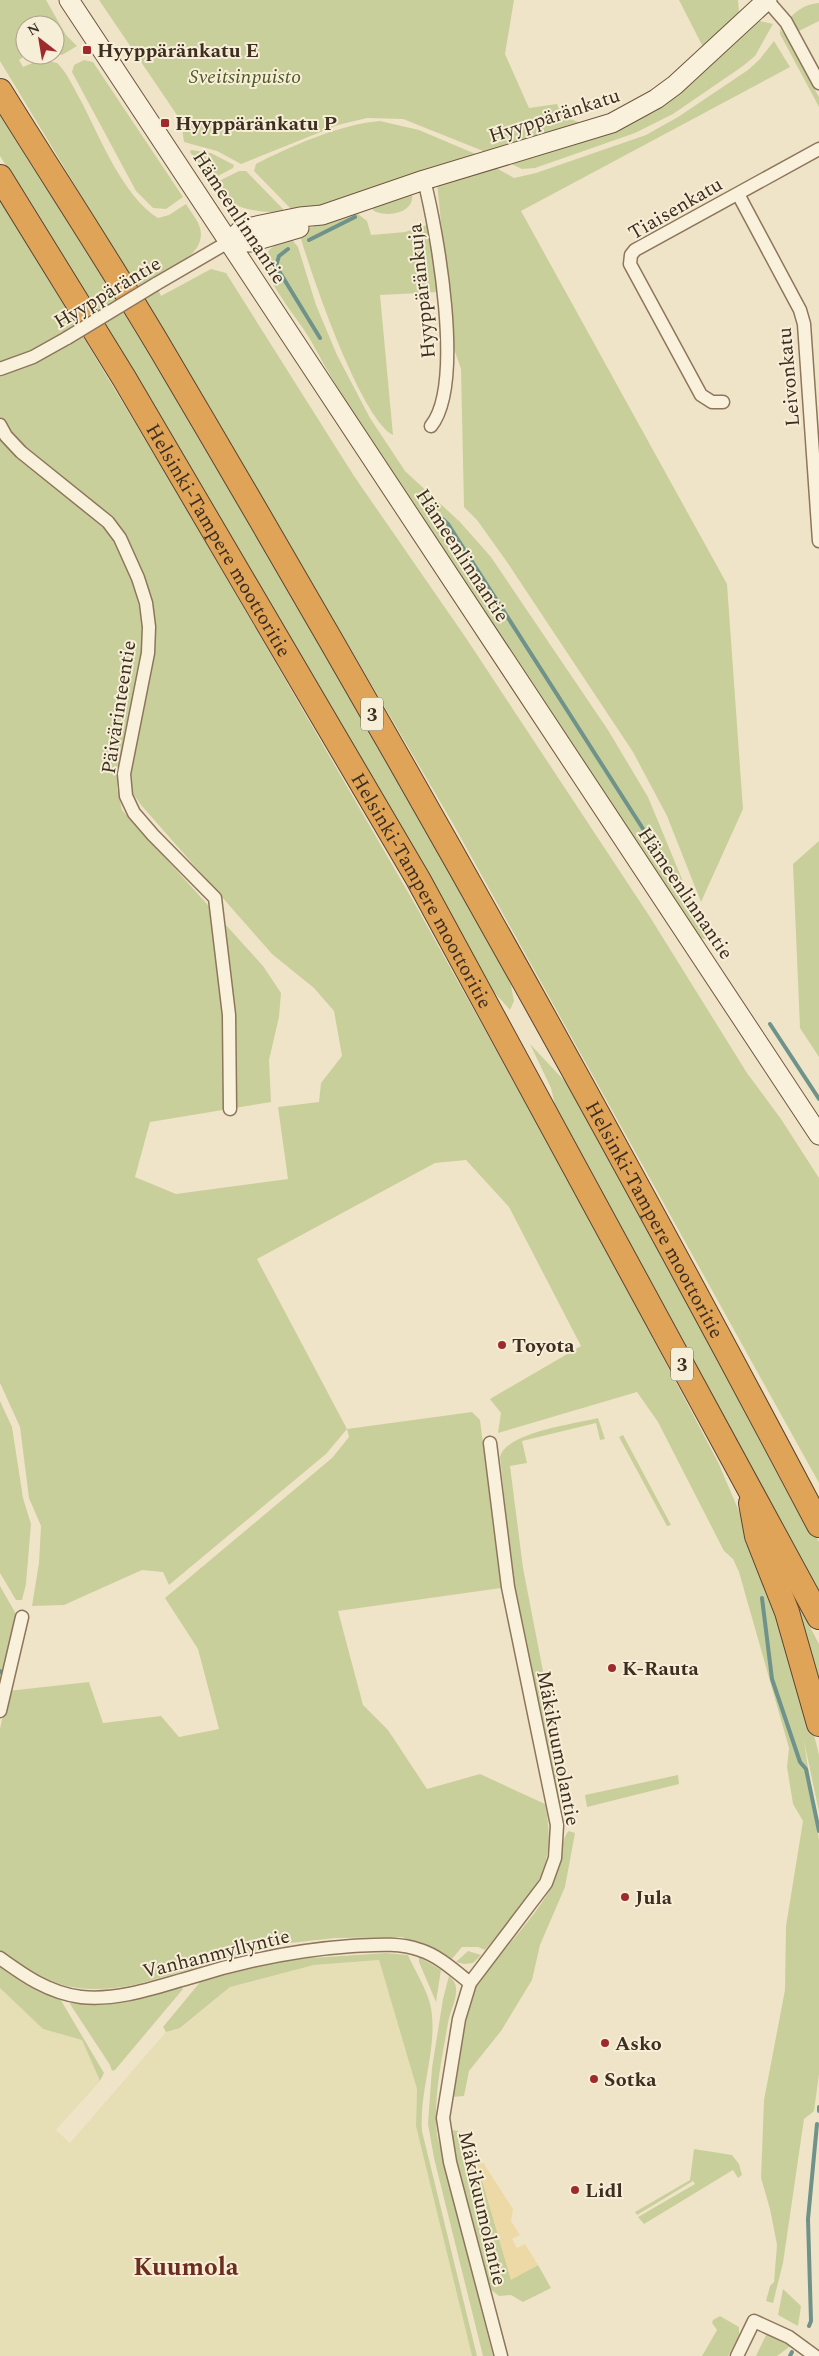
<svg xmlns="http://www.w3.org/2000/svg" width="819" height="2356" font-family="Spectral,serif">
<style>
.farmland{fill:#e6deb5}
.green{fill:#c9cf9b}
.sand{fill:#ecd9a5}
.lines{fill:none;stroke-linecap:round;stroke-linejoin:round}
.stream{stroke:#6f938a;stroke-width:4}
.street-casing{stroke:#8d765c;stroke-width:15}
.secondary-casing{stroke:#6f573f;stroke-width:21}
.highway-casing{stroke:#5b4430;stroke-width:26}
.street{stroke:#faf1dc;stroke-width:12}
.secondary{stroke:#faf1dc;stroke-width:19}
.highway{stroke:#e0a458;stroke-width:24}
.street-bridge-casing{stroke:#8d765c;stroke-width:15;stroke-linecap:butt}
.street-bridge{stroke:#faf1dc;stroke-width:12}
.poi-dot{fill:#9e2a2b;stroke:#f7eed8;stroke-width:2}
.labels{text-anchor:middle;stroke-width:4;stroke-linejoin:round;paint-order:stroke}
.shield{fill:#f7eed8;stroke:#756857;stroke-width:1}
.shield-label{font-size:19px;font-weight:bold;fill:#3d2e20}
.poi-label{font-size:20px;font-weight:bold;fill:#3d2e20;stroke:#f7eed8;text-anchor:start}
.park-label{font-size:20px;font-style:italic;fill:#4d5a26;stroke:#f7eed8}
.street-label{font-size:20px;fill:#3d2e20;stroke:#f7eed8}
.district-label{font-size:25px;font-weight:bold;fill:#6b2e1e;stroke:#f7eed8}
</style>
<rect width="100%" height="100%" fill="#f0e4c8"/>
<path class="farmland" d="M 379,1960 L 417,2089 L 416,2126 L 472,2356 L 0,2356 L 0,1988 L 43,2029 L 82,2040 L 100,2081 L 56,2130 L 70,2143 L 166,2032 L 181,2028 L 230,1987 L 314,1965 Z"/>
<path class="green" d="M 0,0 L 46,0 L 66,35 L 77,46 L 62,55 L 55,53 L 55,25 L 25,25 L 26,55 L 19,60 L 23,67 L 42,59 L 57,63 C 67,72 73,87 80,99 C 99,135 123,197 158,218 L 169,215 L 186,204 C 190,211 198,220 200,228 C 207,254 171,268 153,278 L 161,296 L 211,269 L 226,273 L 354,476 L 466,638 L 650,917 L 747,1073 L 781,1119 L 819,1178 L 819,1483 L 452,822 L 216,419 L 0,61 Z
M 99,0 L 514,0 L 505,54 L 529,108 L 557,104 C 562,117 568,118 581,123 L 488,153 L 403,119 L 367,118 L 338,125 L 241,164 L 217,151 L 184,142 L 181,121 Z
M 679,0 L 738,0 L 739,13 L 703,47 Z
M 819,3 L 819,21 L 799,31 L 791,17 C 799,8 808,4 819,3 Z
M 755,20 L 773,24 L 755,56 L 743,66 L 673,114 L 635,133 L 535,168 L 522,169 L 505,161 L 616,128 Z
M 780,29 L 787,38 L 819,97 L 819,107 L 780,34 Z
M 774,41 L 790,67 L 521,211 L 727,584 L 743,809 L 701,902 L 667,816 L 633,752 L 507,562 L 477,520 L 464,507 L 461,369 L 454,349 L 437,183 L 491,165 L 514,178 L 536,173 L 646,135 L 678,117 L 748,70 L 759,60 Z
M 84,60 L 93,62 L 183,197 L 166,209 L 153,208 L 136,191 L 72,72 L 74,65 Z
M 0,107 L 254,529 L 508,970 L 514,1001 L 510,1010 L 485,982 L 70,270 L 0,156 Z
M 380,121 L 419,130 L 478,155 L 331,205 L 294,212 L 254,171 L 256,164 C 288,147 344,123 380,121 Z
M 191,150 L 211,153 L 234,165 L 233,168 L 209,181 L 190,152 Z
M 239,171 L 246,171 L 283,209 L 282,213 C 251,211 232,210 211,185 Z
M 412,194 C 415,213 388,218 374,211 L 372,208 L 374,204 Z
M 0,199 L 185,506 L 416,906 L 590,1219 L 718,1462 L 762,1565 L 795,1659 L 819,1755 L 819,1812 L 804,1741 L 819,1840 L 819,2074 L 814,2111 L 804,2119 L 783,2263 L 773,2303 L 766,2301 L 770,2286 L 774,2282 L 777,2245 L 770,2209 L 761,2178 L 764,2100 L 785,1990 L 786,1926 L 803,1821 L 793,1804 L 787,1767 L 789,1748 L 739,1572 L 733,1559 L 724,1551 L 658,1422 L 637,1392 L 498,1433 L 501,1413 L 490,1399 L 581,1346 L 509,1207 L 466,1160 L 435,1163 L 257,1259 L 347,1429 L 472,1412 L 480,1420 L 501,1588 L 338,1611 L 363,1705 L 388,1730 L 427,1789 L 480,1774 L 545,1804 C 560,1876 527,1899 485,1950 L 478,1947 L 462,1947 L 451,1960 L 434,1950 L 402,1937 L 335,1938 L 281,1944 L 134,1985 C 78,1996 44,1985 0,1951 L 0,1729 L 8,1691 L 89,1682 L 103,1723 L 161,1716 L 179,1737 L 219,1729 L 198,1649 L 165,1598 L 332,1458 L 349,1437 L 347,1429 L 326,1454 L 169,1585 L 163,1572 L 142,1570 L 64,1605 L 32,1606 L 39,1563 L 41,1526 L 29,1498 L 20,1427 L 0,1383 L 0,432 L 15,451 L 99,518 L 124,553 L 139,607 L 143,633 L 141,658 L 118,777 L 117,788 L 122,810 L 263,966 L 281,993 L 279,1017 L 269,1060 L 271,1102 L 150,1122 L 135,1177 L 176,1194 L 288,1179 L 278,1107 L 319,1102 L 321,1083 L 342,1056 L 334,1011 L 314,988 L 272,954 L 141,805 L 129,788 L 130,775 L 154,647 C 154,598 136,546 102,511 C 82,490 57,473 35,455 C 22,444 3,433 0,416 C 0,404 0,389 0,377 L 33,364 L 74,339 L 67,330 L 29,352 L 0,362 Z
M 354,211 L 367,221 L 371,235 L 405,232 L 427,225 L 433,234 L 439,292 L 380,295 L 393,435 C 360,418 310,271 299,232 Z
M 290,237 L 298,247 L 316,305 L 337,355 L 370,418 L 405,471 L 460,522 L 491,557 L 608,730 L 648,797 L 689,896 L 711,934 L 705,939 L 701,938 L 695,931 C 618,814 541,698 464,581 C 411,502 356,424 311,341 C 300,321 269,286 266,266 C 263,249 277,243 290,237 Z
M 819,841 L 819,1057 L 800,1028 L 793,864 Z
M 530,1044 L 575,1092 L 774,1456 L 819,1542 L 819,1595 L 684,1341 L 556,1109 L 551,1088 Z
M 0,1401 L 12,1427 L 23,1498 L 31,1524 L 26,1584 L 22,1600 L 16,1600 L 0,1573 Z
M 598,1418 L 605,1439 L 600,1440 L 596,1423 L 522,1441 L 527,1463 L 510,1466 L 523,1568 L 568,1800 L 562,1805 L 559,1802 L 513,1581 L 500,1457 C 506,1432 575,1424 598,1418 Z
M 623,1435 L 671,1525 L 667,1526 L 619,1437 Z
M 784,1576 L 819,1644 L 819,1695 Z
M 0,1586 L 16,1614 L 0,1691 Z
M 678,1775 L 679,1784 L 587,1807 L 585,1795 Z
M 569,1831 L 575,1833 L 565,1887 L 540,1945 L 532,1980 L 501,2031 L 469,2071 L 464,2096 L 453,2097 C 457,2058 459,2016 478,1981 C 501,1953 539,1913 554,1882 C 560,1871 561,1836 569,1831 Z
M 468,1951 L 481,1955 L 473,1963 L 464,1964 L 456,1962 Z
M 386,1953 L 408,1955 C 415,1971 428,1991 431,2008 C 438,2048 419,2090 422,2131 L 477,2356 L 472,2356 L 416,2126 L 417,2089 L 379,1960 L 314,1965 L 230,1987 L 180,2028 L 166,2032 L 163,2027 L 201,1981 L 281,1960 Z
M 419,1957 L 441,1970 L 436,2002 L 419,1962 Z
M 0,1965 L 19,1979 L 59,1997 L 104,2073 L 100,2081 L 82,2040 L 43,2029 L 0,1988 Z
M 449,1976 C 453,1980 456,1983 456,1989 C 457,2000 450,2011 448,2023 C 442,2059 433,2098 437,2135 L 493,2356 L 483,2356 L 434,2158 L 428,2124 L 432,2068 L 443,1999 Z
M 181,1986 L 183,1989 L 115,2070 L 112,2071 L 110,2065 L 70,2004 L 73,2000 Z
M 453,2130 L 458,2131 C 468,2146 460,2164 480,2173 L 511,2279 L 538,2265 L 551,2288 L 523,2302 L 511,2295 L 499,2296 L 490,2289 L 452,2144 Z
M 694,2149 L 732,2155 L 739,2164 L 742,2175 L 738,2178 L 733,2170 L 644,2224 L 638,2217 L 695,2184 L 693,2181 L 637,2215 L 635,2212 L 690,2180 Z
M 783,2289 L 801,2306 L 798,2326 L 778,2315 Z
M 720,2316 L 739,2327 L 739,2335 L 728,2356 L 702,2356 L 717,2330 L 712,2323 L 713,2320 Z
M 767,2333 L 792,2345 L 777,2356 L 756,2356 Z"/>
<path class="sand" d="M 482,2161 L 513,2209 L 511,2221 L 520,2235 L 512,2239 L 517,2248 L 525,2244 L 538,2265 L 511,2280 L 480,2173 L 471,2169 L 466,2162 Z"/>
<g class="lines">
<path class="stream" d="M 309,240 L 355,217
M 288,249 L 279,256 L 276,266 L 320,338
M 424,502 L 448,524 L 654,846
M 770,1024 L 819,1099
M 762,1598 L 772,1679 L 800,1762 L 806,1769 L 819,1831
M 0,1671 L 4,1675
M 819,2111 L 819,2107
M 809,2326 L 811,2321 L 808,2219 L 817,2124
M 790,2356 L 792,2352"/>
<defs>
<path id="street" d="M 767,0 L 786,22 L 819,83
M 424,180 C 437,231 465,384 431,426
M 738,194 L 800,310 L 804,324 L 819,541
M 156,284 L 230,241
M 0,369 L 33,357 L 67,338
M 723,402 L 712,402 L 701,395 L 630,264 L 631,255 L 635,250 L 819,149
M 0,425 L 6,436 L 21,452 L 108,522 L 120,538 L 138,578 L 146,603 L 149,627 L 148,653 L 124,774 L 126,796 L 134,813 L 153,835 L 215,898 L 229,1015 L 230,1109
M 490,1443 L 508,1587 L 557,1825 L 555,1858 L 546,1883 L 470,1983 L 459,2019 L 443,2118 L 450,2162 L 501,2356
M 0,1711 L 22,1617
M 0,1958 C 25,1976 49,1993 81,1997 C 119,2001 156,1987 192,1977 C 246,1960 295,1950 352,1946 C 373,1945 399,1942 420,1950 C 439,1956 455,1971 470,1983
M 737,2356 L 754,2321 L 789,2337 L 815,2356"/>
<path id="secondary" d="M 69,0 L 819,1135
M 230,241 L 242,229 L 300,217 L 322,215 L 424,180 L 612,123 L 656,99 L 675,85 L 767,0
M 230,241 L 251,242 L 299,228"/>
<g id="highway">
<path id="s1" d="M 0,91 C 54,178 110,263 162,351 C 390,737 610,1128 819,1525"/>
<path id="s2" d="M 0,177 L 124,378 L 418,879 L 819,1617"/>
<path d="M 751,1503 L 757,1536 L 787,1612 L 819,1724"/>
</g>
</defs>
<use href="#street" class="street-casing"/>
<use href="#secondary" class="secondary-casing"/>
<use href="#highway" class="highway-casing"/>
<use href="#street" class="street"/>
<use href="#secondary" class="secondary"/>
<use href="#highway" class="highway"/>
<defs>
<path id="street-bridge" d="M 67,338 L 156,284"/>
</defs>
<use href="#street-bridge" class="street-bridge-casing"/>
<use href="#street-bridge" class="street-bridge"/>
</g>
<g class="poi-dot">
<rect x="82" y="45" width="10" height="10" rx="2.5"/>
<rect x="160" y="118" width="10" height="10" rx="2.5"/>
<circle cx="502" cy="1345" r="5"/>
<circle cx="612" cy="1668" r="5"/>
<circle cx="625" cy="1897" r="5"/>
<circle cx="605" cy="2043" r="5"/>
<circle cx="594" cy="2079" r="5"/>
<circle cx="575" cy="2190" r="5"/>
</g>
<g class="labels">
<g class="shield">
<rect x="361" y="697.5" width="22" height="33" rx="4"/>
<rect x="671" y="1347.5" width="22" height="33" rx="4"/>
</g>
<g class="shield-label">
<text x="372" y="721">3</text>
<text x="682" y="1371">3</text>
</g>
<g class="poi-label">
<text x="97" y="57">Hyyppäränkatu E</text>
<text x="175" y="130">Hyyppäränkatu P</text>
<text x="512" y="1352">Toyota</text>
<text x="622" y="1675">K-Rauta</text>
<text x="635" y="1904">Jula</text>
<text x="615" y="2050">Asko</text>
<text x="604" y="2086">Sotka</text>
<text x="585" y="2197">Lidl</text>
</g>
<g class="park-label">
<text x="245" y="83">Sveitsinpuisto</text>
</g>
<g class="street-label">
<text transform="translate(554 115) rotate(-18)" y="7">Hyyppäränkatu</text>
<text transform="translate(675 208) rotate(-30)" y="7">Tiaisenkatu</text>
<text transform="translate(240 217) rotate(57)" y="7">Hämeenlinnantie</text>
<text transform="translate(421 291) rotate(-96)" y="7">Hyyppäränkuja</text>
<text transform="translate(107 292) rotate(-31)" y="7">Hyyppäräntie</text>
<text transform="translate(788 377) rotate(-95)" y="7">Leivonkatu</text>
<text dy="7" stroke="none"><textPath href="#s2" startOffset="424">Helsinki-Tampere moottoritie</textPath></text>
<text transform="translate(463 555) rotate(57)" y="7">Hämeenlinnantie</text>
<text transform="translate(118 707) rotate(-81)" y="7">Päivärinteentie</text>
<text dy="7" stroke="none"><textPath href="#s2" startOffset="829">Helsinki-Tampere moottoritie</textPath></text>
<text transform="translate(686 893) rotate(56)" y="7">Hämeenlinnantie</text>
<text dy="7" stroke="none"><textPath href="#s1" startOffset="1305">Helsinki-Tampere moottoritie</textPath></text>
<text transform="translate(559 1748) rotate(79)" y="7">Mäkikuumolantie</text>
<text transform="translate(216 1953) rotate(-14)" y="7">Vanhanmyllyntie</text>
<text transform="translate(483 2208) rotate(77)" y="7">Mäkikuumolantie</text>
</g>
<g class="district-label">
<text x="186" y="2275">Kuumola</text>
</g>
</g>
<g transform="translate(40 40) rotate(329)"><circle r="24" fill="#f7eed8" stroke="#ada18e"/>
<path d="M0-4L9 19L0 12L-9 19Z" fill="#9e2a2b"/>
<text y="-8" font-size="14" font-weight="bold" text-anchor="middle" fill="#3d2e20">N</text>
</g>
</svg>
